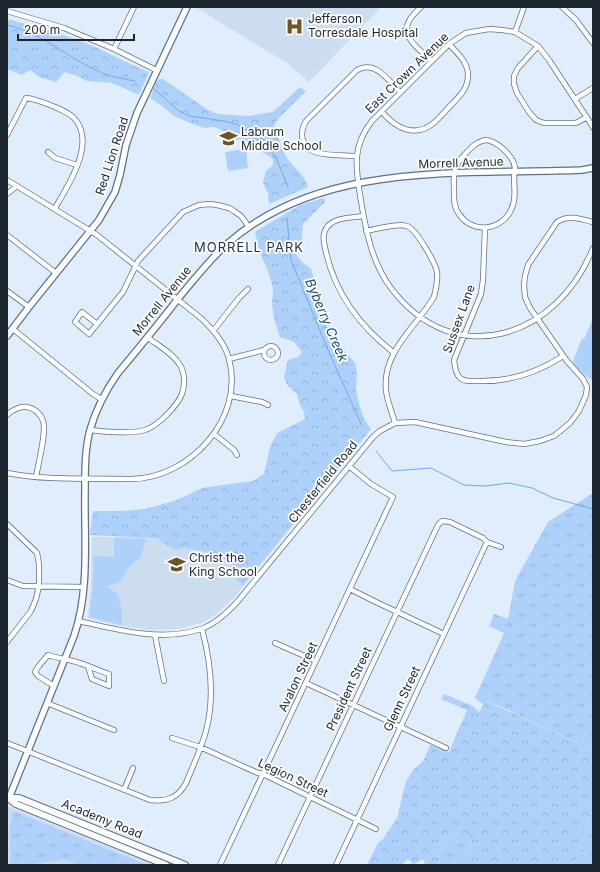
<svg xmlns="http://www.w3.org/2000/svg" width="600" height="872" font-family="Inter,sans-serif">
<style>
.built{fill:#cdddf0}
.grass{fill:url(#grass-tufts)}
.forest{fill:url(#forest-crowns)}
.park{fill:#add1fb}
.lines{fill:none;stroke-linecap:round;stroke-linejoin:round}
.stream{stroke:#73aae9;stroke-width:1}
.minor-casing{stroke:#5e7189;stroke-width:6}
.tertiary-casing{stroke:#5e7189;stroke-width:8}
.secondary-casing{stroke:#5e7189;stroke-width:8}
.minor{stroke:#fff;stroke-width:4.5}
.tertiary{stroke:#fff;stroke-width:5.5}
.secondary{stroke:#fff;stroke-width:6}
.labels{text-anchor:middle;stroke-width:3.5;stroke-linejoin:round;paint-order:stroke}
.poi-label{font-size:12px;fill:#1c242e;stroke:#fff;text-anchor:start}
.street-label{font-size:12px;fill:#1c242e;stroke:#fff}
.neighbourhood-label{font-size:13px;letter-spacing:1px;fill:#223449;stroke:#fff}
.water-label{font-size:13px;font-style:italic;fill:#114982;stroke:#fff}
</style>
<defs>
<pattern id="grass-tufts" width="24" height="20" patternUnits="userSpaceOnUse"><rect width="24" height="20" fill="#add1fb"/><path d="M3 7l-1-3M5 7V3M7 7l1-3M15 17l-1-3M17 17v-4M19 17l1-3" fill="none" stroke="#94b3d7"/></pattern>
<pattern id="forest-crowns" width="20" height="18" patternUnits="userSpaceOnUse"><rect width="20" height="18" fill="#add1fb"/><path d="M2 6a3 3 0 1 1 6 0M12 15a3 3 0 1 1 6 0" fill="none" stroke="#94b3d7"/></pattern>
</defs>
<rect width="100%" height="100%" fill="#dfedfd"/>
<path class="built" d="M 195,7 L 381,7 L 309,82 L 287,63 Z
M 288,497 L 304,511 L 234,598 L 215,615 L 204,622 L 180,629 L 150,630 L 122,626 L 90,619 L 88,617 L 91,586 L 92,537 L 149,537 Z
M 7,806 L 154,865 L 7,865 Z"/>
<path class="grass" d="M 593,493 L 593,750 L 499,706 L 486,701 L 484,705 L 475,698 L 504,633 L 489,626 L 494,614 L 508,619 L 515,581 L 548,522 Z
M 593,809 L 593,865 L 570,865 L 584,852 L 582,835 Z
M 13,811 L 147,865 L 79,865 L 64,860 L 25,865 L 10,865 L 10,826 Z
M 472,833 L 474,835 L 468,849 L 468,859 L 465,865 L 440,865 L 439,855 L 443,839 Z"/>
<path class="forest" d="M 7,19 C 37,27 67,35 95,47 C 113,55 131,65 149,72 L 139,95 L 113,83 L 87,81 L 75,75 L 64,72 L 56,82 L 39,77 L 30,70 L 22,75 L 7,69 Z
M 163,79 L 208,110 L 218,114 L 248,116 L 273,112 L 300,87 L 306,91 L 280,117 L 274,125 C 278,137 282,151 289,161 C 297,170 304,175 308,187 L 269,204 L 268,193 L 263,183 L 266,171 L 273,165 L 273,159 L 266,154 L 257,150 L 241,139 L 234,140 L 222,130 L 214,127 L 205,128 L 192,124 L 174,116 L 161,105 L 150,98 L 157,80 Z
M 324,198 L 325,202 L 303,224 L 301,245 L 295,253 L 302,262 L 311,269 L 315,283 L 313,291 L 319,311 L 331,334 L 355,363 L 357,374 L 356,389 L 359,404 L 364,419 L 371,429 L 243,585 L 236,580 L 233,565 L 214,553 L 184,548 L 174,550 L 157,538 L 90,535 L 93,511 L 122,511 L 145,509 L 177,500 L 202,488 L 253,481 L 264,474 L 270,447 L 277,433 L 305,419 L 304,412 L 300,405 L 297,394 L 288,386 L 284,377 L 288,360 L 298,357 L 302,352 L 294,342 L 280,337 L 275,322 L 272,306 L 273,288 L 269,274 L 259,250 L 255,232 L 300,205 Z
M 444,694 L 473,706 L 479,712 L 486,701 L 593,750 L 593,809 L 582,835 L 584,852 L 570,865 L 551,864 L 549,865 L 465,865 C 468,857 467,850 471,843 L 470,839 L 474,836 L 472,833 C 463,837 453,836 443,839 L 439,855 L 440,865 L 425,865 L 424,860 L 420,860 L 416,863 L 412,864 L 410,860 L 407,860 L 402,865 L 367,865 L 378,843 L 383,839 L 397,818 L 406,782 L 413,770 L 424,760 L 430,745 L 449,752 L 467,710 L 441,699 Z"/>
<path class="park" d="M 246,149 L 248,168 L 228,171 L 225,152 Z
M 593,318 L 593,380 C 587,378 574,367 573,361 L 582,338 L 584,339 Z
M 114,538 L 146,539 L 141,557 L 127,569 L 121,582 L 107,586 L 118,595 L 122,610 L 122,625 L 89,617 L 93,585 L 94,556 L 114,557 Z"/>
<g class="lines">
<path class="stream" d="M 7,25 C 44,33 73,63 108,75 C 116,78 126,79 135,81
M 154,89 L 179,111 L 190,116 L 224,121 L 236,124 L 264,140 L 277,160 L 288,187
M 287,218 L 291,260 L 328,350 L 362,426
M 376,451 L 392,471 L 431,468 L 464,485 L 485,486 L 509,483 L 532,488 L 553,498 L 593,509"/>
<defs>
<path id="minor" d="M 421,7 C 417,11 412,15 409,21 C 400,37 421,51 432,61
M 562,7 L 576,20 L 593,43
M 7,11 L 64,28 L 114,49 L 156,70
M 515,32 L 524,7
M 538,46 L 518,68 L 514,76 L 514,84 L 517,93 L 529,112 L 536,120 L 544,123 L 576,123 L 587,117
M 114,49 L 134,7
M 575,99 L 593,88
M 382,112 C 396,128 415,139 435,122 C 440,117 445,112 450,106 C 459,97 468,89 468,75 C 468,62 457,53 449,44
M 593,127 L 549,60 L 538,46 L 515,32 L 502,30 L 489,29 L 466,33 L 449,44 L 372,121 C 351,147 356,170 361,201 C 366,231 372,263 391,288 C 455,373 558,337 593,248
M 7,135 L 26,98 C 36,99 45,103 55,107 C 61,110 68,112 74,118 C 97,142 68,186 55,208
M 485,140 C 496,140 514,156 515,168 C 512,181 518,197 511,210 C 501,231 472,234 459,214 C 453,206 454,196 454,187 C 453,172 454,166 465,154 C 471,148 476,142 485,140 Z
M 48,152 L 55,158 L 77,165
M 356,156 C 343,155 327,156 315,152 C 301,147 299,133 306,121 L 357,70 C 376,60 388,80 400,92
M 7,180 L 97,235 L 202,319 C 213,330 225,343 229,359 C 245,418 190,478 132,479 C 91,478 48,481 7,473
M 7,194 L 17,186
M 363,216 C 352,218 336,217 328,226 C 321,234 324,243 326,252 C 335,293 361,327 393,352
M 485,228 L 483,280 L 481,294 L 454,360 C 455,366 455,373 460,378 C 465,382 471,381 478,381 C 509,382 537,373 563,356
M 366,231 C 377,229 397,223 407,226 C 416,229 435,262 437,272 C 438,281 436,289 434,297 C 416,327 382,352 386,390 C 387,401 392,412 395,423
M 7,235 L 56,273
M 7,291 L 29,307
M 97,324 L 82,312 L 75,322 L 89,334 L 123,292 L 138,261 L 183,212 L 199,205 L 210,204 L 217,205 L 229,208 L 234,211 L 241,216 L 249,227
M 13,329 L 93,394 L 101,399
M 213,331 L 239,298 L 248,289
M264 353a7 7 0 1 1 14 0a7 7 0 1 1-14 0Z
M 229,359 L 264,350
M 231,396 L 262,402 L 268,405
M 7,415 C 12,410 20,406 27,407 C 34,408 41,414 43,421 C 47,431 38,465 36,477
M 90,430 C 105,432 132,434 145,430 C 158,426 177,406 182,394 C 185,385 185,373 180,365 C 173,353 157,345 147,337
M 214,434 L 234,450 L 237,455
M 7,524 L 34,550 L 37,553 L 39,564 L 39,586 L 36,599 L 31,611 L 7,642
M 7,580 L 23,586 L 84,587
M 350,589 L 376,602 L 444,634
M 79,621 C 118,630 161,642 201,629 C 216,624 228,612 238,601 L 373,437 L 380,431 L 395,423 L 415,422 L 506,442 L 524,444 L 540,441 L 554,436 L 570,423 L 579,411 L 586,395 L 587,387 L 583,379 L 567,361 L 530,308 L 525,297 L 524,285 L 525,276 L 528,265 L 557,222 C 569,214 580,219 593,222
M 155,635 L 164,681
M 275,643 L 316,661
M 306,683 L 446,748
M 54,686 L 38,676 L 35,672 L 38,667 L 48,655 C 57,658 65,659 73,661 C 85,664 97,670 109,674 L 109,686 L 92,679 L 88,666
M 47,703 L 114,730
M 172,738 L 200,747 L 258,773 L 263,774 L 376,829
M 7,743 L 150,800 C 167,802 178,798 186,783 C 193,766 201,749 206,731 C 215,697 211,663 202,629
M 124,790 L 133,768
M 220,865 L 393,497 L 371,484 L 349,466
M 278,865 L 438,525 L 442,521 L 450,522 L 483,538 L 487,542 L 501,547
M 336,865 L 487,542"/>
<path id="tertiary" d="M 7,336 L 29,307 L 99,220 L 115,192 L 120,175 L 126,145 L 137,113 L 187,7
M 9,798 L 74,636 C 90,590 84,536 85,488 C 85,468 85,449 90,430 C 96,409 106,390 118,373 C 138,349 158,325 177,300 C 193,281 208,261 227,244 C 322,160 465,175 582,170 L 593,168"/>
<path id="secondary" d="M 8,798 L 16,804 L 166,865
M 9,798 L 19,798 L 185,865"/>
</defs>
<use href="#minor" class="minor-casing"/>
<use href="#tertiary" class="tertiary-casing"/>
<use href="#secondary" class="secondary-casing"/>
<use href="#minor" class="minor"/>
<use href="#tertiary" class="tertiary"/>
<use href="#secondary" class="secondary"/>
</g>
<defs>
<symbol id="hospital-bare" viewBox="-9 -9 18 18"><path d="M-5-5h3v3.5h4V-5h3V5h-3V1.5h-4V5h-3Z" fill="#6d5425" stroke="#fff" stroke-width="2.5" paint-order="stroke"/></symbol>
<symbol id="school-bare" viewBox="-9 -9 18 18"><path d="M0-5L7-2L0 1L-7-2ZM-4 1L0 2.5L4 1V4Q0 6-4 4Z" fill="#6d5425" stroke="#fff" stroke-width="2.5" paint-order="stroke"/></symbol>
</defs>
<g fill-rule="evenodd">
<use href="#hospital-bare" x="282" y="14" width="25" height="25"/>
<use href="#school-bare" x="216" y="126" width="25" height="25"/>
<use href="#school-bare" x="164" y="552" width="25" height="25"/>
</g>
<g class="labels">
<g class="poi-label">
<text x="308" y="23">Jefferson<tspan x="308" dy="14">Torresdale Hospital</tspan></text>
<text x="241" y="136">Labrum<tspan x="241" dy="14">Middle School</tspan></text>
<text x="189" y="562">Christ the<tspan x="189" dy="14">King School</tspan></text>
</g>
<g class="street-label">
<text transform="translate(407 73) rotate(-44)" y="4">East Crown Avenue</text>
<text transform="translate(112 156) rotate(-72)" y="4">Red Lion Road</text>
<text transform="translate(461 163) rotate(-2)" y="4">Morrell Avenue</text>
<text transform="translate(162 301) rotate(-51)" y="4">Morrell Avenue</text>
<text transform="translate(459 319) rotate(-70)" y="4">Sussex Lane</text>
<text transform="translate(323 482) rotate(-51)" y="4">Chesterfield Road</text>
<text transform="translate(298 677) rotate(-65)" y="4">Avalon Street</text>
<text transform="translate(349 689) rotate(-65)" y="4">President Street</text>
<text transform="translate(402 699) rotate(-65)" y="4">Glenn Street</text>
<text transform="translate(293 778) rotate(25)" y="4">Legion Street</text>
<text transform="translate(102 819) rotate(22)" y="4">Academy Road</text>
</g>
<g class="neighbourhood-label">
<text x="249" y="252">MORRELL PARK</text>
</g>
<g class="water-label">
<text transform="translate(327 320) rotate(67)" y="5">Byberry Creek</text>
</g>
</g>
<rect width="600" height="872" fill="none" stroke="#1c242e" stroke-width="16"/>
<path d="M18 34v6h116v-6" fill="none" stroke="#1c242e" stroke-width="2"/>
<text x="24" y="34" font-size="12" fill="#1c242e" stroke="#ffffff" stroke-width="3" paint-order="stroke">200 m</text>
</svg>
